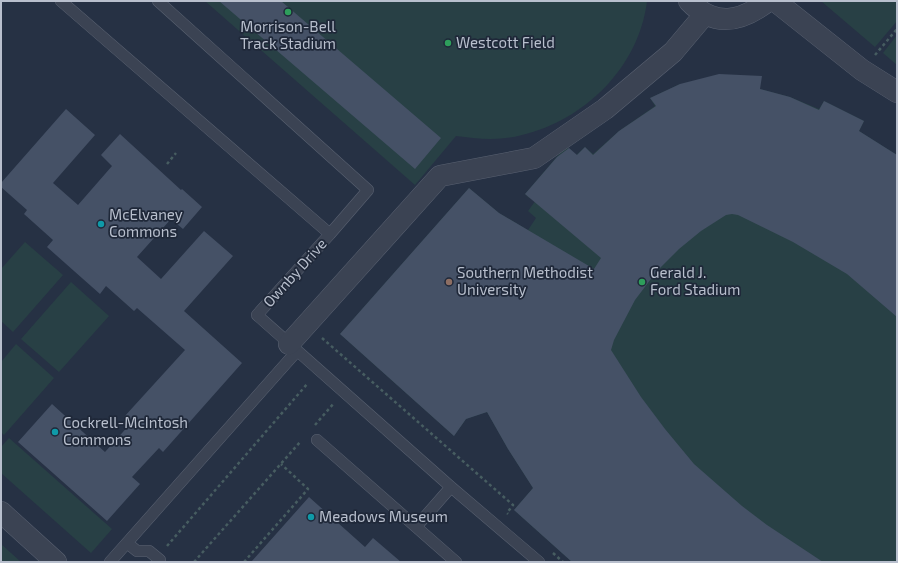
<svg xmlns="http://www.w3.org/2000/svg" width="898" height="563" font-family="'Exo 2',sans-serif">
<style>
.green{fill:#284045}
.building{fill:#455166}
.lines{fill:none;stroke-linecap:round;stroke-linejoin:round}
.lane-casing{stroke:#596171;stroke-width:12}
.street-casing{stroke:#596171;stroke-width:22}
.path{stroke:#475d61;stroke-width:2.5;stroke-dasharray:3 3;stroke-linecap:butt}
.lane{stroke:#3b4353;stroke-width:11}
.street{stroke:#3b4353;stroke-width:21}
.leisure-dot{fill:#2e9e5b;stroke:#1f2839;stroke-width:1.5}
.culture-dot{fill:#0f9aa8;stroke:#1f2839;stroke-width:1.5}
.education-dot{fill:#8d6e63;stroke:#1f2839;stroke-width:1.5}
.labels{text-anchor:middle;stroke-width:3.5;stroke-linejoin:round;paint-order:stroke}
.poi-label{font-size:15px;fill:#b8bfcd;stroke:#1f2839;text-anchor:start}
.street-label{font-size:15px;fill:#b8bfcd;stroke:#1f2839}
</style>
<rect width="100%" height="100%" fill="#263144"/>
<path class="green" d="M 205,1 L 647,1 C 639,67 585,120 522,135 C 500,141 478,139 456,136 L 415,185 Z
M 821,1 L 881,1 L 883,2 L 884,1 L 897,1 L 897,21 L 875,47 Z
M 897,35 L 897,65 L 883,53 Z
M 680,84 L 760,89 L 790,97 L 819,109 L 824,101 L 864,121 L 859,131 L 897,155 L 897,562 L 572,562 L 514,510 L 533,488 L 508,449 L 487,412 L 466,419 L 454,436 L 340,334 L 469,188 L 499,213 L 528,230 L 536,218 L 528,211 L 536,200 L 531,196 L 529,198 L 525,194 L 566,146 L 571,150 L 575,156 L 585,147 L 593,154 L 619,131 L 655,106 L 650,98 Z
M 25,242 L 63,275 L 13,332 L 1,321 L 1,269 Z
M 71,282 L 109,316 L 59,372 L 21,339 Z
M 16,344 L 54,378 L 4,435 L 1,432 L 1,362 Z
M 9,438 L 112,529 L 91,553 L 1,473 L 1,447 Z
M 1,544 L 21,562 L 1,562 Z"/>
<path class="building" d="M 219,1 L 281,1 L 441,138 L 415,169 Z
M 719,74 L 762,76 L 760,89 L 790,97 L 819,110 L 824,101 L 864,121 L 859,131 L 897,155 L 897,317 L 847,274 L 793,242 L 738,215 L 732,214 L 726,215 L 701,231 L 679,249 L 657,271 L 635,300 L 614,340 L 611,350 L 641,397 L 665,429 L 694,464 L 742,506 L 767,525 L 823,562 L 572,562 L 514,510 L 533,488 L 508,449 L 487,412 L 466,419 L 454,436 L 340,334 L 469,188 L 499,213 L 594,269 L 601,258 L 525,194 L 557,157 L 569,148 L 577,155 L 585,147 L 593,155 L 619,131 L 656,106 L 650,98 L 680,84 Z
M 66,109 L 95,135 L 53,183 L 78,205 L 112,166 L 101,155 L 120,134 L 181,190 L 182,189 L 202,207 L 183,229 L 171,219 L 137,257 L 161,279 L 204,231 L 233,256 L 184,311 L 242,363 L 163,452 L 159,448 L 132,477 L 140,484 L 107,521 L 18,442 L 52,404 L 105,452 L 131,423 L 124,417 L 185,350 L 137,308 L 134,311 L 106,286 L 100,294 L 74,271 L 47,247 L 53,240 L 24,214 L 27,210 L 1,187 L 1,183 Z
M 309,497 L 365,547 L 373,538 L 401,562 L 251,562 Z"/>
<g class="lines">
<defs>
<path id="lane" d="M 61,1 L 330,234 L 257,315 L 451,487 L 539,562
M 158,1 L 368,190 L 330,234
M 317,440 L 456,562
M 416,527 L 451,487
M 127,543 L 137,551 L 149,551 L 160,560
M 110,562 L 297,351"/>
<path id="street" d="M 689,1 C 715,28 741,22 768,1
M 775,1 L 862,70 L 897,92
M 289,344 L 440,176 L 534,158 L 605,109 L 673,52 L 705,14
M 1,512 L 56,562"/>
</defs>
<use href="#lane" class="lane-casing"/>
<use href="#street" class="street-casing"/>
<path class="path" d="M 875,55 L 897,29
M 167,164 L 176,153
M 322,338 L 513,505 L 507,513 L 508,514
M 315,425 L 334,403
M 167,546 L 308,383
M 553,553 L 563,562
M 194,562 L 301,441
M 244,562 L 308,489 L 281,464"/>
<use href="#lane" class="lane"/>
<use href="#street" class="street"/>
</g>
<g class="leisure-dot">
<circle cx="288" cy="12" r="4"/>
<circle cx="448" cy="43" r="4"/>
<circle cx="642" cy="282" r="4"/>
</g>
<g class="culture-dot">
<circle cx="101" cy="224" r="4"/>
<circle cx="55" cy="432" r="4"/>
<circle cx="311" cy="517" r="4"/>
</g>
<circle class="education-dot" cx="449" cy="282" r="4"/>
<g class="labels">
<g class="poi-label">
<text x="288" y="32" text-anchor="middle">Morrison-Bell<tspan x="288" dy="17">Track Stadium</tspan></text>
<text x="456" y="48">Westcott Field</text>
<text x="109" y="220">McElvaney<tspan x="109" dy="17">Commons</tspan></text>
<text x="457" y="278">Southern Methodist<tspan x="457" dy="17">University</tspan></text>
<text x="650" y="278">Gerald J.<tspan x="650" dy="17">Ford Stadium</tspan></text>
<text x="63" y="428">Cockrell-McIntosh<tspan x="63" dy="17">Commons</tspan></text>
<text x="319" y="522">Meadows Museum</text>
</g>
<g class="street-label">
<text transform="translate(295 273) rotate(-48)" y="5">Ownby Drive</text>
</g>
</g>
<rect width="898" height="563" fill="none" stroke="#b8bfcd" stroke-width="4"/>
</svg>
